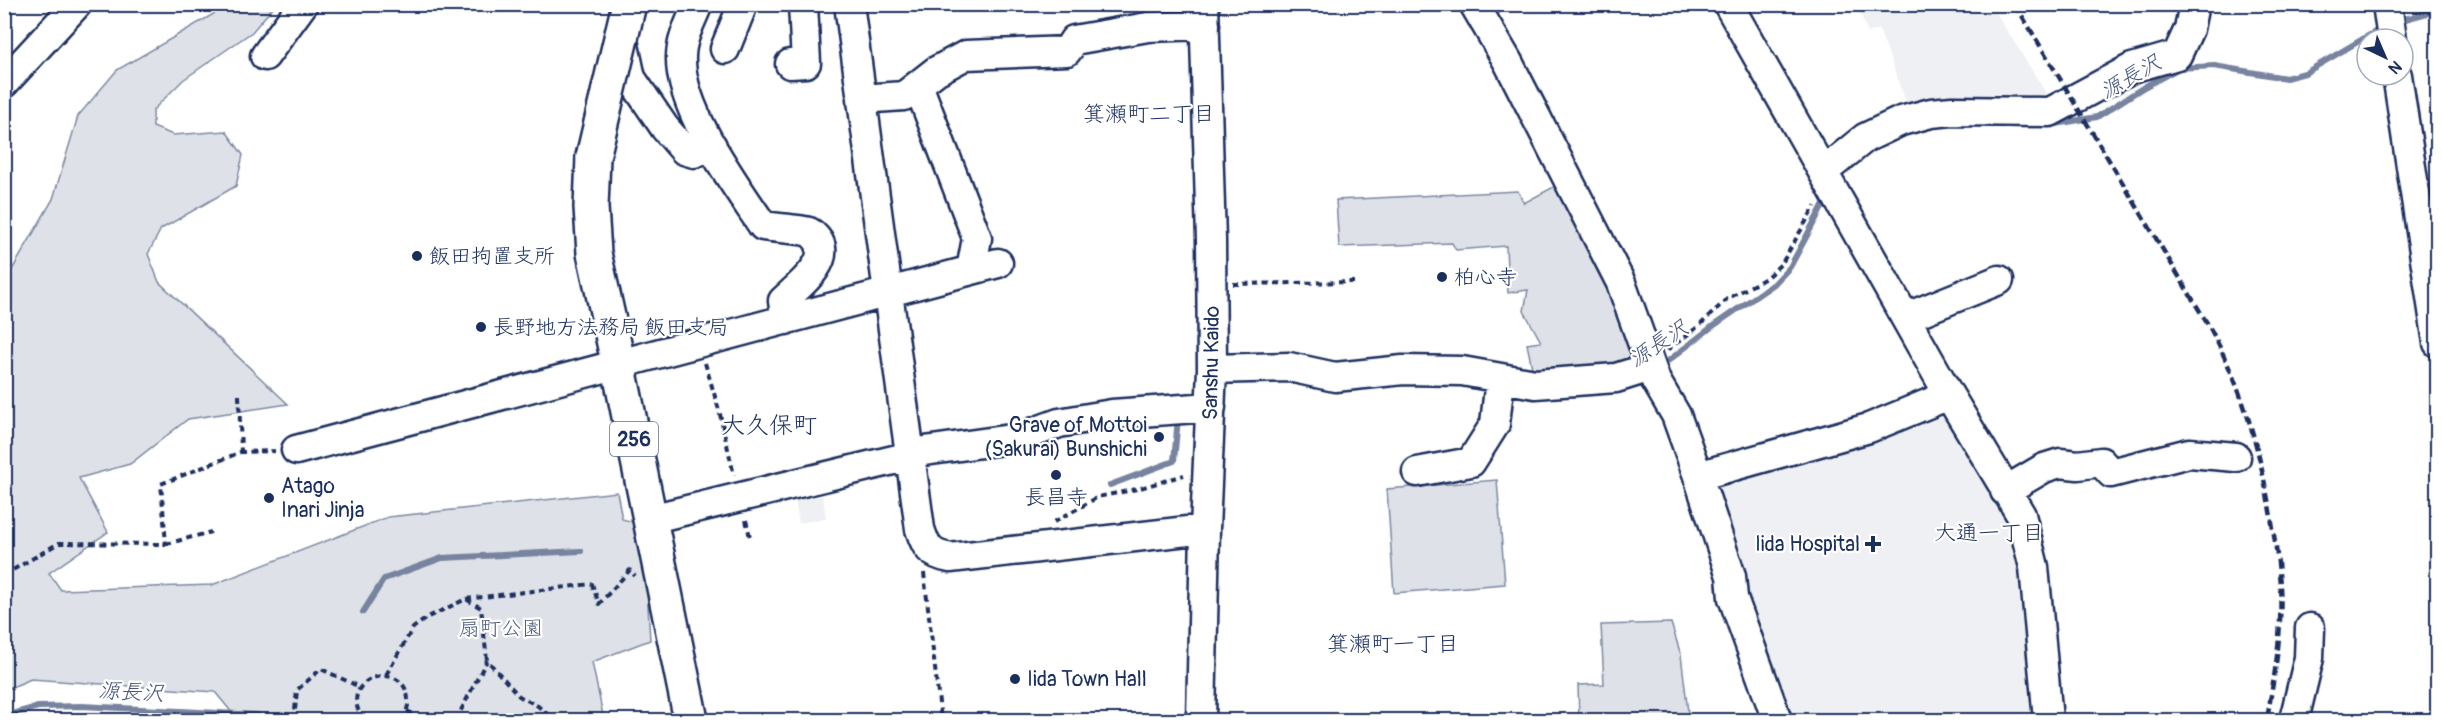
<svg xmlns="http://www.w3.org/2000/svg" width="2442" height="725" font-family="Pangolin,'Klee One',sans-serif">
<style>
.built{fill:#eff0f4}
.green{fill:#dee1e7;stroke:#7c88a2;stroke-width:1.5}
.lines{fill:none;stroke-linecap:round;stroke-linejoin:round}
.stream{stroke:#77839f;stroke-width:6}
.minor-casing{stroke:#1b2f5e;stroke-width:33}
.highway-casing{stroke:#1b2f5e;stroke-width:38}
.path{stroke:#1b2f5e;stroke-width:4;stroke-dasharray:6 4.5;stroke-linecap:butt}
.minor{stroke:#fff;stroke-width:28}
.highway{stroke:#fff;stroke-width:33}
.rail{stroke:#1b2f5e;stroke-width:4.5;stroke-dasharray:9 4.5;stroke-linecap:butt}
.highway-bridge-casing{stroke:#1b2f5e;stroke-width:38;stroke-linecap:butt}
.highway-bridge{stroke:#fff;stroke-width:33}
.poi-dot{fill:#1b2f5e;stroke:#fff;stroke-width:2}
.labels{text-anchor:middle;stroke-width:4.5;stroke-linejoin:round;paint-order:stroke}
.shield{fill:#fff;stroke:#5f6d8e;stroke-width:1.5}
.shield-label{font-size:20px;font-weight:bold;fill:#1b2f5e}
.poi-label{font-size:21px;fill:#1b2f5e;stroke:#fff;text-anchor:start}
.street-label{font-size:21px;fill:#1b2f5e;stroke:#fff}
.park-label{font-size:21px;fill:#4c5c80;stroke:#fff}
.water-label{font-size:22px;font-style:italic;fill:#49597e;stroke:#fff}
.neighbourhood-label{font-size:22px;fill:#1b2f5e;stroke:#fff}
.quarter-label{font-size:24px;fill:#1b2f5e;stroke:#fff}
</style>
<rect width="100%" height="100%" fill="#fff"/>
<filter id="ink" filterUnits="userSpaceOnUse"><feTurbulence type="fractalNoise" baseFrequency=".0167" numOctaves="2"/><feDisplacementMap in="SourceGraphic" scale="12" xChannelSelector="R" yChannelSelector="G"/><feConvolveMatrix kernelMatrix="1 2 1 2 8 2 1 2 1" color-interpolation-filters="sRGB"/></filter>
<g filter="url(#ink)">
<path class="built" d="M 1857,5 L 1991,5 L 2051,101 L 1908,107 L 1879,29 L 1868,33 Z
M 1946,411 L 2010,522 L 2020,565 L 2035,720 L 1790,720 L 1752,610 L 1711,478 Z
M 823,496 L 826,518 L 799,523 L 795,500 Z"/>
<path class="green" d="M 229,5 L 275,5 L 252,32 L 183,80 L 153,110 L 153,127 L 173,135 L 226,131 L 243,155 L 236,186 L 161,229 L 148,254 L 159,282 L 288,404 L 188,419 L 130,464 L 79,478 L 108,532 L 49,573 L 61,590 L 212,585 L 388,517 L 617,492 L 622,519 L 634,522 L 647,589 L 650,640 L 592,662 L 604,720 L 238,720 L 215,692 L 31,679 L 5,690 L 5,282 L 53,199 L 78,116 L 117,70 Z
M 1561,183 L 1640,358 L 1627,365 L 1533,373 L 1527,344 L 1541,342 L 1524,311 L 1528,290 L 1508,293 L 1506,246 L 1456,250 L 1452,243 L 1339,247 L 1336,200 L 1518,191 L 1524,203 Z
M 1497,480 L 1505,584 L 1394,593 L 1387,489 Z
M 1671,623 L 1681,655 L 1689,720 L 1579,720 L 1578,685 L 1604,684 L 1601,625 Z"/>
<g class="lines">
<path class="stream" d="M 2398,21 L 2438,10
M 2050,125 L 2097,117 L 2144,87 L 2179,68 L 2214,66 L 2286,78 L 2305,73 L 2383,27
M 1659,368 L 1713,326 L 1774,284 L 1790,267 L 1825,202
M 1110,485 L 1174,461 L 1178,418
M 363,612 L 384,579 L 442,558 L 581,551
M 4,716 L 38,707 L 82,706 L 258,715"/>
<defs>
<path id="minor" d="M 698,4 C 691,21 681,39 681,57 C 679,109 735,184 763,226 C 774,228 801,229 809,232 C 813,234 817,239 819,242 C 830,264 797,287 783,301 L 786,320
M 849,4 L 920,529 C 926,548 930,554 950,558 L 1205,529
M 1474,4 L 1508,62 L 1621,283 L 1656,381 L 1676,415 L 1698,476 L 1731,576 L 1733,598 L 1777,720
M 1728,4 L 1949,395 L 2021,515 L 2034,567 L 2048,720
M 2387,4 L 2392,39
M 622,36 L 631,78 L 665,128 L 684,150 L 694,153 L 712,146
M 725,49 L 743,4
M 265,56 L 303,4
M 790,64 L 806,63 L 803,4
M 2397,75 L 2438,343
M 4,83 L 77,4
M 918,85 L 977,238 L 971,270
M 861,99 L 904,96 L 936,71 L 966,55 L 1067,51 L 1074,40 L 1148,27 L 1205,25
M 1823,172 L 1865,138 L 1901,121 L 1931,113 L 1952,111 L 2050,112 L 2132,68 L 2177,55 L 2189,29 L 2194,4
M 1907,317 L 1999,280
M 1212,369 L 1289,367 L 1335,377 L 1403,370 L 1462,371 L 1535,384 L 1616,378 L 1635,372 L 1649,363
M 296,450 L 998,263
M 910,453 L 1018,438 L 1059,423 L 1112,414 L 1211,407
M 1417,472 L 1471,462 L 1495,424 L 1500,379
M 1698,476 L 1869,428 L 1949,395
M 2005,491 L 2044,468 L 2060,463 L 2078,465 L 2101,462 L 2111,473 L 2189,453 L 2236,457
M 650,519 L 910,456
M 1201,720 L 1205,529 L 1212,369 L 1211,240 L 1204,4
M 2294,720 L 2309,658 L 2310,628"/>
<path id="highway" d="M 593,157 L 591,207 L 594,253 L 615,348 L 691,720"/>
</defs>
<use href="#minor" class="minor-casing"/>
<use href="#highway" class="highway-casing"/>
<path class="path" d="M 1233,284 L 1354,282
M 1667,350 L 1699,326 L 1727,299 L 1766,278 L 1782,263 L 1815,206
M 705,363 L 719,410 L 734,475
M 239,395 L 241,452
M 746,520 L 750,537
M 1054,522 L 1098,497 L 1137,489 L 1184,475
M 166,544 L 211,532
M 924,573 L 941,720
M 4,575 L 59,543 L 166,544 L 161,484 L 241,452 L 275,451
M 466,599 L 592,584 L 599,604 L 630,570 L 635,576
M 386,675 L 413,628 L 428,617 L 466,599 L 481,608 L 487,660 L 519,696 L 538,706 L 554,720
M 407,711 L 426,720
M 294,720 L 297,690 L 321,669 L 360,687
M 364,720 C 333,679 404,656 408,699 C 409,707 406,715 400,720
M 456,720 L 487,660"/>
<use href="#minor" class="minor"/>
<use href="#highway" class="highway"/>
<path class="rail" d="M 2015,4 L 2210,328 C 2246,396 2261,454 2273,529 C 2278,559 2282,590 2280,620 C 2279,654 2272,687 2267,720"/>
<defs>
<path id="highway-bridge" d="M 593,157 L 629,4"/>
</defs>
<use href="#highway-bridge" class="highway-bridge-casing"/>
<use href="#highway-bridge" class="highway-bridge"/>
</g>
</g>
<g class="poi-dot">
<circle cx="417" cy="256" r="6"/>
<circle cx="1442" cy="277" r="6"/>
<circle cx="481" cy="327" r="6"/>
<circle cx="1159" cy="437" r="6"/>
<circle cx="1056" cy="475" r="6"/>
<circle cx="269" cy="498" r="6"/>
<path d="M1870 535h6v6h6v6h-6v6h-6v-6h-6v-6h6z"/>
<circle cx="1015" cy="679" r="6"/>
</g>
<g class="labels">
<rect class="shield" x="610" y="422" width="48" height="34" rx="4.5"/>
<g class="shield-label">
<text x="634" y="446">256</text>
</g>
<g class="poi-label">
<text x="429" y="263">飯田拘置支所</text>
<text x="1454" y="284">柏心寺</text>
<text x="493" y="334">長野地方法務局 飯田支局</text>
<text x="1147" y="432" text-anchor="end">Grave of Mottoi<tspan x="1147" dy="24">(Sakurai) Bunshichi</tspan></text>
<text x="281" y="493">Atago<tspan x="281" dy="24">Inari Jinja</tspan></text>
<text x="1056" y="504" text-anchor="middle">長昌寺</text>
<text x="1860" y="551" text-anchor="end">Iida Hospital</text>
<text x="1027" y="686">Iida Town Hall</text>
</g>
<g class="street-label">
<text transform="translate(1211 363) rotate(-89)" y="7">Sanshu Kaido</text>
</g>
<g class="park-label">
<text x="501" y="635">扇町公園</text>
</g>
<g class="water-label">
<text transform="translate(2130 76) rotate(-30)" y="8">源長沢</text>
<text transform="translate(1658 343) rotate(-34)" y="8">源長沢</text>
<text transform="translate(131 691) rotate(3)" y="8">源長沢</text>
</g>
<g class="neighbourhood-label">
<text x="1149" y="121">箕瀬町二丁目</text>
<text x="1989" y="540">大通一丁目</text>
<text x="1393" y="651">箕瀬町一丁目</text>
</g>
<g class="quarter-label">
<text x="769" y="433">大久保町</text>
</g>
</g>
<rect width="2442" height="725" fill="none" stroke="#fff" stroke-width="24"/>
<rect x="12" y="12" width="2418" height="701" fill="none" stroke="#1b2f5e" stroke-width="2" filter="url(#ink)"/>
<g transform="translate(2385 57) rotate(136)"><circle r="28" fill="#ffffff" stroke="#a4acbf" stroke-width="1.5"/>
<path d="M0-4.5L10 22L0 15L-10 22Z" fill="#1b2f5e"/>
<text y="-9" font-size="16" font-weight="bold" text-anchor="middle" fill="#1b2f5e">N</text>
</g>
</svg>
